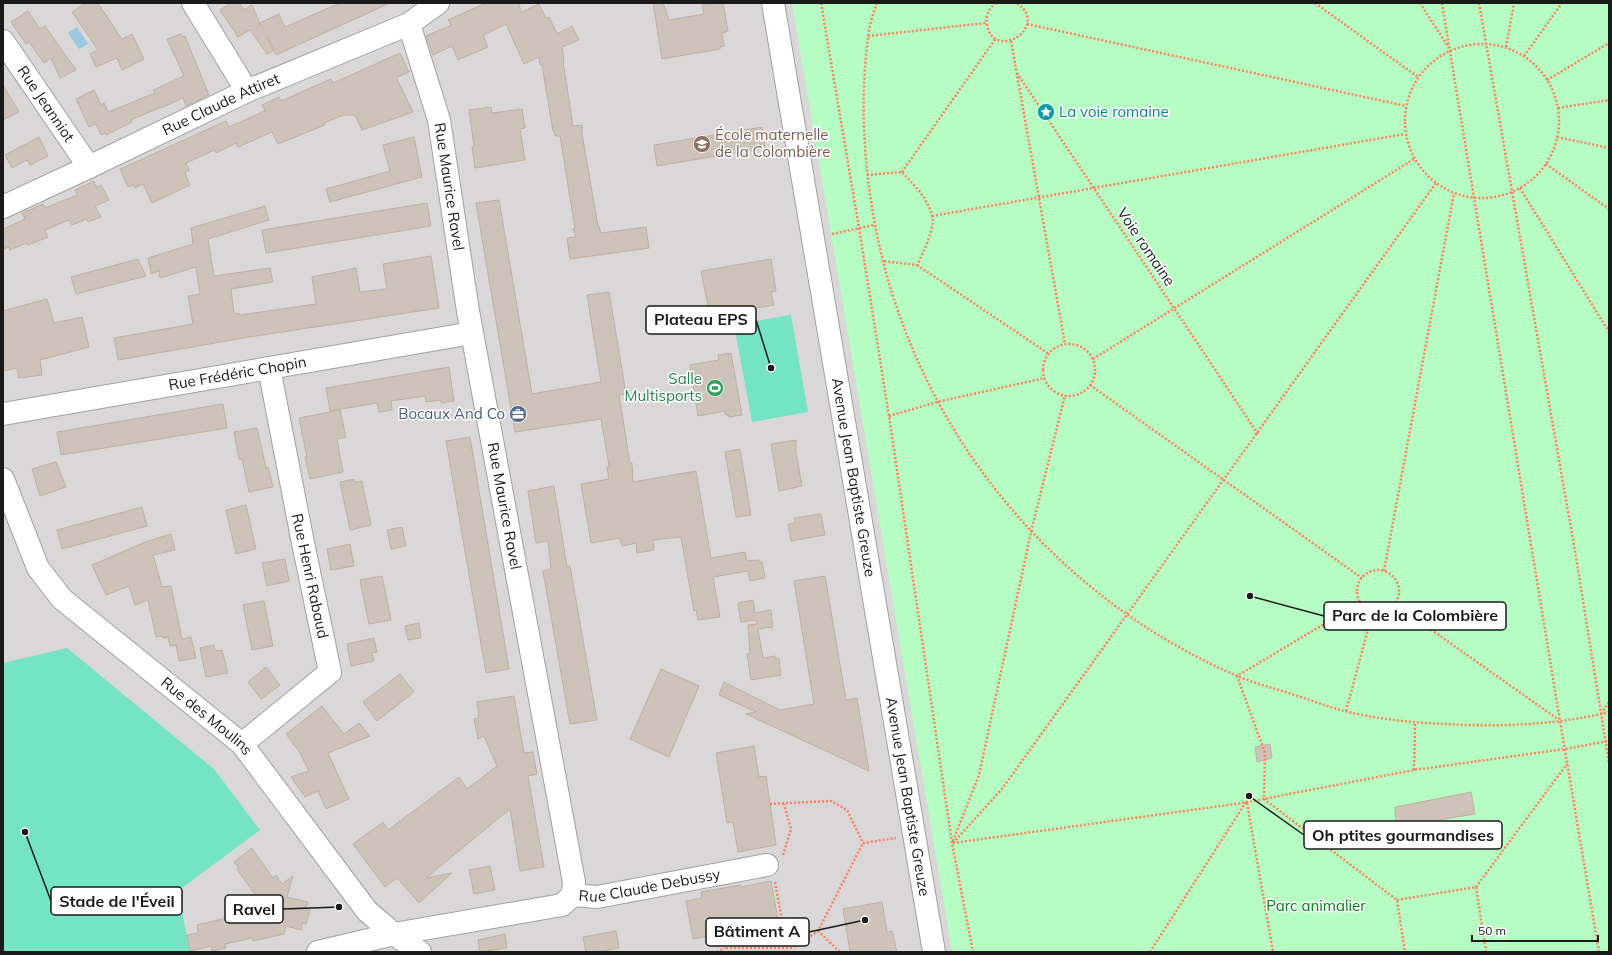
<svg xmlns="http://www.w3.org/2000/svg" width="1612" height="955" font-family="Mulish,sans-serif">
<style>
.residential{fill:#d9d7d7}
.park{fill:#b6fdc3}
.pitch{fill:#75e4c5}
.water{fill:#9bc8df}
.building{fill:#cdc3b8;stroke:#c0b1a0}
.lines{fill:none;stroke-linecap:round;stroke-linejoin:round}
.minor-casing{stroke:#a1a1a1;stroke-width:24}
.path{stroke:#ff805e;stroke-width:2.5;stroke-dasharray:2 2;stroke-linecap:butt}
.minor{stroke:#fff;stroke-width:22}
.labels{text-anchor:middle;stroke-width:3;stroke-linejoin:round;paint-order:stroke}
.street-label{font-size:15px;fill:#1a1a1a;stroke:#fff}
.culture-label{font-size:15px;fill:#0d838f;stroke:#fff;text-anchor:start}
.education-label{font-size:15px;fill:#785e54;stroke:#fff;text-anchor:start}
.leisure-label{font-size:15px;fill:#27864d;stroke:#fff;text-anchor:end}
.service-label{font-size:15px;fill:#4e5e75;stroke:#fff;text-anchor:end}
.park-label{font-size:15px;fill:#037e1b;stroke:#fff}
.leader{fill:none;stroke:#1a1a1a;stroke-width:1.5}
.callout-dot{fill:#1a1a1a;stroke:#fff;stroke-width:1.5}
.callout{fill:#fff;stroke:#1a1a1a;stroke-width:1.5}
.callout-label{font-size:16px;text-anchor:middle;font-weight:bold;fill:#1a1a1a}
</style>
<rect width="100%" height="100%" fill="#edeadf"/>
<path class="residential" d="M 3,3 L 1609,3 L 1609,952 L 3,952 Z"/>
<path class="park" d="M 792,3 L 1609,3 L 1609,952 L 952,952 Z"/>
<path class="pitch" d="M 791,315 L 808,412 L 752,422 L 734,325 Z
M 67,648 L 214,769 L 260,830 L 178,891 L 190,952 L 3,952 L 3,663 Z"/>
<path class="water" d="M 77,27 L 88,44 L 79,49 L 68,33 Z"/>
<path class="building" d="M 85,3 L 98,3 L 122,39 L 132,34 L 144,59 L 122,70 L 117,58 L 96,67 L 90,54 L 98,50 L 72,12 Z
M 231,3 L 239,3 L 244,10 L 252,5 L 261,26 L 260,23 L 279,14 L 285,27 L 340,3 L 390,3 L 276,55 L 268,37 L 267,37 L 273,51 L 267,54 L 250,30 L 238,37 L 220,10 Z
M 486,3 L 518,3 L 522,12 L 539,4 L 546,18 L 549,17 L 557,34 L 572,26 L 579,40 L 562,47 L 564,60 L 563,61 L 573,126 L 582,125 L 582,134 L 598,226 L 599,226 L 601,233 L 646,227 L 649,248 L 570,259 L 567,238 L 576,237 L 573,229 L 575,228 L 560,136 L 555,136 L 554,131 L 553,131 L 542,65 L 540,65 L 539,57 L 524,64 L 506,24 L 483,35 L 488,47 L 458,60 L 452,46 L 433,55 L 426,36 L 451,25 L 448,20 Z
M 653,3 L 663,3 L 669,20 L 704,14 L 702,4 L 723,3 L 728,31 L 722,33 L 724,46 L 720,47 L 720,49 L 662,59 Z
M 28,11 L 40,29 L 45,26 L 76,70 L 60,78 L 51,58 L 44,63 L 29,42 L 26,44 L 11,22 Z
M 181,34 L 183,37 L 185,36 L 209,95 L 186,106 L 183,98 L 161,108 L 161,107 L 131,120 L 132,122 L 106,135 L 105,133 L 101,135 L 96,124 L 89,127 L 76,99 L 94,90 L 101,105 L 104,103 L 108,112 L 155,93 L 153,90 L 184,76 L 167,39 Z
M 400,53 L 409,72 L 397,77 L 398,81 L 413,112 L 362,130 L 355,115 L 344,115 L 324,123 L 325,125 L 278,144 L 272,132 L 238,147 L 236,143 L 216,153 L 215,150 L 186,163 L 189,170 L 185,173 L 190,185 L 152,203 L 143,184 L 135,188 L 134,185 L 128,187 L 120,169 L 226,121 L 229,127 L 265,111 L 262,105 L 279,97 L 281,101 L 331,79 L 333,83 Z
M 3,85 L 19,112 L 3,120 Z
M 491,107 L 492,113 L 522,109 L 525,128 L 520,129 L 525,160 L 475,168 L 472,146 L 474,146 L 469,110 Z
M 762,127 L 765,148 L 657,166 L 654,145 Z
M 39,137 L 48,156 L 30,165 L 27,160 L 12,168 L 5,155 Z
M 414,137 L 422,177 L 330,202 L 326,189 L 390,171 L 383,145 Z
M 94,181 L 96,187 L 101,185 L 109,200 L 95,206 L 101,217 L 88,222 L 87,219 L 72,225 L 69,220 L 45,230 L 48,237 L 28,245 L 27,243 L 10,250 L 9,247 L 3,249 L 3,229 L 25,219 L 22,213 L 43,204 L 45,208 L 77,195 L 75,190 Z
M 499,200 L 532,394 L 601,382 L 587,295 L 609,292 L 626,394 L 619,395 L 630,463 L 632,463 L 633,482 L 696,471 L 711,558 L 745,552 L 747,561 L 759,560 L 759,562 L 762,562 L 765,578 L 750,581 L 748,571 L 713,577 L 720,617 L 698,620 L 696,610 L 694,611 L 681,537 L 653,540 L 654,550 L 637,553 L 636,543 L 622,546 L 620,538 L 591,543 L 581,484 L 609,479 L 607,467 L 609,466 L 601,419 L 515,432 L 476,203 Z
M 427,203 L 431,226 L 266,253 L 262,230 Z
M 265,206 L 269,220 L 208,239 L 214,276 L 270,268 L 273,282 L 231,289 L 234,314 L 239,313 L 240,315 L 316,304 L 312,277 L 356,268 L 360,292 L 387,289 L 383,264 L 431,256 L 439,308 L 243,338 L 118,360 L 114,338 L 193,324 L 188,296 L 200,294 L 196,267 L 160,278 L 159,271 L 151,274 L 148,258 L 193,244 L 191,228 Z
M 138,259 L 146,276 L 76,294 L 71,277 Z
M 771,259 L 776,291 L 771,292 L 774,305 L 710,316 L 701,271 Z
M 47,299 L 54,323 L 82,317 L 89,347 L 40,360 L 42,375 L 19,378 L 17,368 L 3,371 L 3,311 Z
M 731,353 L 742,415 L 729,417 L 729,415 L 727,416 L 727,414 L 725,414 L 725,411 L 698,416 L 690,365 L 719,360 L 718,355 Z
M 449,367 L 454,401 L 441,403 L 441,400 L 426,402 L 425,396 L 391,401 L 392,410 L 379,412 L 377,403 L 330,411 L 326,388 Z
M 223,404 L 227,428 L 61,455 L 57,432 Z
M 340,410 L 346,437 L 337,439 L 343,472 L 310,479 L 305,457 L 307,457 L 299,418 Z
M 257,428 L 266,468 L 268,467 L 273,487 L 249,492 L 242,459 L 239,459 L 234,432 Z
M 470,437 L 509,669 L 486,673 L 446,441 Z
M 796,440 L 796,452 L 802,486 L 779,491 L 771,444 Z
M 740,449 L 751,515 L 736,517 L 725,452 Z
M 56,462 L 66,487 L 40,496 L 32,469 Z
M 354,479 L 354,482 L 362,481 L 371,525 L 350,530 L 340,482 Z
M 554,486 L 567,567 L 570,566 L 597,720 L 570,724 L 543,571 L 551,569 L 548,541 L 536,543 L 528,491 Z
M 246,505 L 256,549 L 236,554 L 226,510 Z
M 142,507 L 147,526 L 62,549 L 57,530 Z
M 821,514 L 825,535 L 791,541 L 788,524 L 795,523 L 794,518 Z
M 402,527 L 406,546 L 391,549 L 387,530 Z
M 171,534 L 175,550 L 153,555 L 162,587 L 171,586 L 182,639 L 191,637 L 196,658 L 179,661 L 176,645 L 170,646 L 168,637 L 163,638 L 162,636 L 156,637 L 148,600 L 135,605 L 129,586 L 106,595 L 92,565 L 145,542 Z
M 350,544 L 354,566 L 331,570 L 327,549 Z
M 285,559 L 289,581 L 267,586 L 262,563 Z
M 382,576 L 391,620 L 369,624 L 360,580 Z
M 825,576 L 846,700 L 857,698 L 869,771 L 746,714 L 756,712 L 719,695 L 724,682 L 780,710 L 814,704 L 794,581 Z
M 753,600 L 755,613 L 771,610 L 773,627 L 758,629 L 763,658 L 775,656 L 775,659 L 779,658 L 781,675 L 751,680 L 747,654 L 750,653 L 748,625 L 757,624 L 756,620 L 741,622 L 738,603 Z
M 264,601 L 273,646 L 252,650 L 243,605 Z
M 419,623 L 421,638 L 408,640 L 405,626 Z
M 374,638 L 377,652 L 372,653 L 374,661 L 351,666 L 347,644 Z
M 214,645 L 215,651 L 222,650 L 228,673 L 206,677 L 200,648 Z
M 266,667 L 280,685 L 261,699 L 248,682 Z
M 661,669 L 699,686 L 669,757 L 630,739 Z
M 400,674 L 414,692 L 377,721 L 363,702 Z
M 514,696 L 524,753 L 533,752 L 537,774 L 528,776 L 544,867 L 520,871 L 510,809 L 426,878 L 452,873 L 419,903 L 397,878 L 385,887 L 353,844 L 383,822 L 388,830 L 459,777 L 467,789 L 497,766 L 484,736 L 478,739 L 474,719 L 479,718 L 477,702 Z
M 322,706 L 344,734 L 359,723 L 370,736 L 328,753 L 349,799 L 326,809 L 318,791 L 305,797 L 291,777 L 309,771 L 300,753 L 286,734 Z
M 1270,744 L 1272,758 L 1257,762 L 1255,747 Z
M 754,746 L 759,777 L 766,776 L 776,845 L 738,852 L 733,822 L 727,823 L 716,753 Z
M 1471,792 L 1475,814 L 1396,827 L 1395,807 Z
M 252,848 L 273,878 L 276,875 L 282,884 L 293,876 L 287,897 L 308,902 L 306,908 L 310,910 L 306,924 L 302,923 L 301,930 L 286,926 L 284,934 L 253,941 L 252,938 L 225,944 L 226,948 L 212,951 L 211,946 L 190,951 L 187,935 L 198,933 L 197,925 L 231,917 L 231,920 L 268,913 L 237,869 L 239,868 L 234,862 Z
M 490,866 L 495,890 L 474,894 L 469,870 Z
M 771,881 L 778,920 L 749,926 L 749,930 L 709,938 L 709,936 L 693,939 L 686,901 L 702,898 L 701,892 L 741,885 L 741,887 Z
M 882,902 L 887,932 L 892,931 L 897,952 L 850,952 L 843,909 Z
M 616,931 L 619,948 L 597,952 L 586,952 L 583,937 Z
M 505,934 L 507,948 L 480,952 L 478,940 Z"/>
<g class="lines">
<defs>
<g id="minor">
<path d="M 193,3 L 247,91"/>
<path id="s1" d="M 773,3 L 934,952"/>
<path id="s2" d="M 409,24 L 439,120 L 468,311 L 574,882 L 573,895"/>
<path id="s3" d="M 3,41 L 89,167"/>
<path id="s4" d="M 3,207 L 89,167 L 247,91 L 409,24 L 438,3"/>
<path id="s5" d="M 3,414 L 472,333"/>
<path id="s6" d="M 3,479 L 38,568 L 62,599 L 242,744 L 367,911 L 394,934 L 420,952"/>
<path d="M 242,744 L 330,672 L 303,543 L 269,368"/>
<path id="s7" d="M 318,952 L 394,934 L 562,905 L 573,895 L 597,897 L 767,865"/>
</g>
</defs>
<use href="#minor" class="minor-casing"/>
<path class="path" d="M 821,3 L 859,228 L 889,416 L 952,843 L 973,952
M 877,3 C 873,14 869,26 868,38 C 861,92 863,148 871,201 C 902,411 1042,591 1235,675 C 1253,683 1273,688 1292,694 C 1310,700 1327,706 1344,711 C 1376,719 1414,723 1446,724 C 1500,727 1557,725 1609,712
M 996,3 C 989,8 985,16 987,25 C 994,62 1051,27 1017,3
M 1315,3 L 1418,77
M 1420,3 L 1449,48
M 1442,3 L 1560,721 L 1599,952
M 1479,3 L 1576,557 L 1609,763
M 1027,24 L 1406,106
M 868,36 L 986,23
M 1011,41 L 1065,344
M1405 121a77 77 0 1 1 154 0a77 77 0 1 1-154 0Z
M 1506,47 L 1514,3
M 1524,56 L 1562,3
M 1017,73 L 1258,434
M 1547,80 L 1609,43
M 1558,108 L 1609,100
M 1557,137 L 1609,148
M 1546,164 L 1609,209
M 902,172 L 996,38
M 867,175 L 902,172 C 913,184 927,197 932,215 C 936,227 923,253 917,265 L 882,261
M 1520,188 L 1609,332
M 932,216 L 1405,134
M 832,234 L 874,225
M 917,265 L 1049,354
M1043 370a26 26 0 1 1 52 0a26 26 0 1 1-52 0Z
M 1093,359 L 1414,159
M 1090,385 L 1362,578
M 889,416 L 937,402 L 1045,378
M1357 591a21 21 0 1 1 42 0a21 21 0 1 1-42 0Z
M 1384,571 L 1454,193
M 1361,602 L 1237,676 L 1265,753 L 1264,799 L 1397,900 L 1405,952
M 1395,604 L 1559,720
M 1346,711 L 1373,611
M 1601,714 L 1609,702
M 1414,770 L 1415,723
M 1247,803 L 1273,952
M 770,804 L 831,801 L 847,810 L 863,843 L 896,838
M 953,841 L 979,775 L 1031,532 L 1065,395
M 953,843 L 1002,789 L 1436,183
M 953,843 L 1242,803 L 1414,770 L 1565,749 L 1609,741
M 783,855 L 791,829 L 784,804
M 775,882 L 787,948
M 1476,887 L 1567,764
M 1397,900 L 1476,887 L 1486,952
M 818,931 L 840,952
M 724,937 L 725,948 L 792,948 L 818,931 L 863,843
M 717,952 L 725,948
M 1150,952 L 1246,802"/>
<use href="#minor" class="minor"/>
</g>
<defs>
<symbol id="sight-disc" viewBox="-11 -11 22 22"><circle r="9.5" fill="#0f9aa8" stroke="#fff"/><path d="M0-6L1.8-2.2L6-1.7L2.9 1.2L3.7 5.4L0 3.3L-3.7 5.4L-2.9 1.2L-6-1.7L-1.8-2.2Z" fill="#fff"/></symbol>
<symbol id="school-disc" viewBox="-11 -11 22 22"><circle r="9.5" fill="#8d6e63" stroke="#fff"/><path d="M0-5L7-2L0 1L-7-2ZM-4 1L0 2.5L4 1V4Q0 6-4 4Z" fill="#fff"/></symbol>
<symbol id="stadium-disc" viewBox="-11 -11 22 22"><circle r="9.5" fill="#2e9e5b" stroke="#fff"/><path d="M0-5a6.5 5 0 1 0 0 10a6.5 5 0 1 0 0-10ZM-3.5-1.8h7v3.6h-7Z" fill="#fff"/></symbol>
<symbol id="office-disc" viewBox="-11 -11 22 22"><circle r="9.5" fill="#5c6f8a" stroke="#fff"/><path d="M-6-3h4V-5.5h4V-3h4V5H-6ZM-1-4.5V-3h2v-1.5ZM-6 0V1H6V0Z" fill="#fff"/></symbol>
</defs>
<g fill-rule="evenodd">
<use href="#sight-disc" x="1036" y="102" width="20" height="20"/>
<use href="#school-disc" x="692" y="134" width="20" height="20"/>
<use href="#stadium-disc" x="705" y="378" width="20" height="20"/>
<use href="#office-disc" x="508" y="404" width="20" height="20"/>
</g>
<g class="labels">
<g class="street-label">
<text dy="5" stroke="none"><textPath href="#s3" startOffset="76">Rue Jeanniot</textPath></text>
<text dy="5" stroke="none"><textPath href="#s4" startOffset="241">Rue Claude Attiret</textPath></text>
<text dy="5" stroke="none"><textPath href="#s2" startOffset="168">Rue Maurice Ravel</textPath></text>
<text transform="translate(1146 247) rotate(56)" y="5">Voie romaine</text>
<text dy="5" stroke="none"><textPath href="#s5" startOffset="238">Rue Frédéric Chopin</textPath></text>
<text dy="5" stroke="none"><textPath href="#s1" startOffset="481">Avenue Jean Baptiste Greuze</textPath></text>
<text dy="5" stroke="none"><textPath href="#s2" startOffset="492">Rue Maurice Ravel</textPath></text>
<text transform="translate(310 576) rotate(78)" y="5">Rue Henri Rabaud</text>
<text dy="5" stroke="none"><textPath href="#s6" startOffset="321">Rue des Moulins</textPath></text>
<text dy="5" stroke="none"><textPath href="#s1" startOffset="805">Avenue Jean Baptiste Greuze</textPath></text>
<text dy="5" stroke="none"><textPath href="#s7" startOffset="341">Rue Claude Debussy</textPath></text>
</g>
<g class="culture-label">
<text x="1059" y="117">La voie romaine</text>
</g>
<g class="education-label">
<text x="715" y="140">École maternelle<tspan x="715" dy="17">de la Colombière</tspan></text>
</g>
<g class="leisure-label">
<text x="702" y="384">Salle<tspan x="702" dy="17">Multisports</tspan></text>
</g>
<g class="service-label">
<text x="505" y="419">Bocaux And Co</text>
</g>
<g class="park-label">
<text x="1316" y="911">Parc animalier</text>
</g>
</g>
<path class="leader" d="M771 368L756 320M1250 596L1324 616M1249 796L1304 835M25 832L51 901M339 907L283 909M865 920L809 932"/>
<g class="callout-dot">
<circle cx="771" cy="368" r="4"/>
<circle cx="1250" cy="596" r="4"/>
<circle cx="1249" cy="796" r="4"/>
<circle cx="25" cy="832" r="4"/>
<circle cx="339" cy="907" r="4"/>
<circle cx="865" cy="920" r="4"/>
</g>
<g class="callout">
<rect x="646" y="306" width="110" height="28" rx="4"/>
<rect x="1324" y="602" width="182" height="28" rx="4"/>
<rect x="1304" y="821" width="198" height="28" rx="4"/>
<rect x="51" y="887" width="131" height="28" rx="4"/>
<rect x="225" y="895" width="58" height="28" rx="4"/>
<rect x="706" y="918" width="103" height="28" rx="4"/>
</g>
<g class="callout-label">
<text x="701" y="325">Plateau EPS</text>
<text x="1415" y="621">Parc de la Colombière</text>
<text x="1403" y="841">Oh ptites gourmandises</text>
<text x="117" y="907">Stade de l'Éveil</text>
<text x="254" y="915">Ravel</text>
<text x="757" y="937">Bâtiment A</text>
</g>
<rect width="1612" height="955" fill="none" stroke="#1a1a1a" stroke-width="8"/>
<path d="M1472 935v6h126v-6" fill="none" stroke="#1a1a1a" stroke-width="2"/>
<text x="1478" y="935" font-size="12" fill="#1a1a1a" stroke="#ffffff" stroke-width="3" paint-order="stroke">50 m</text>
</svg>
